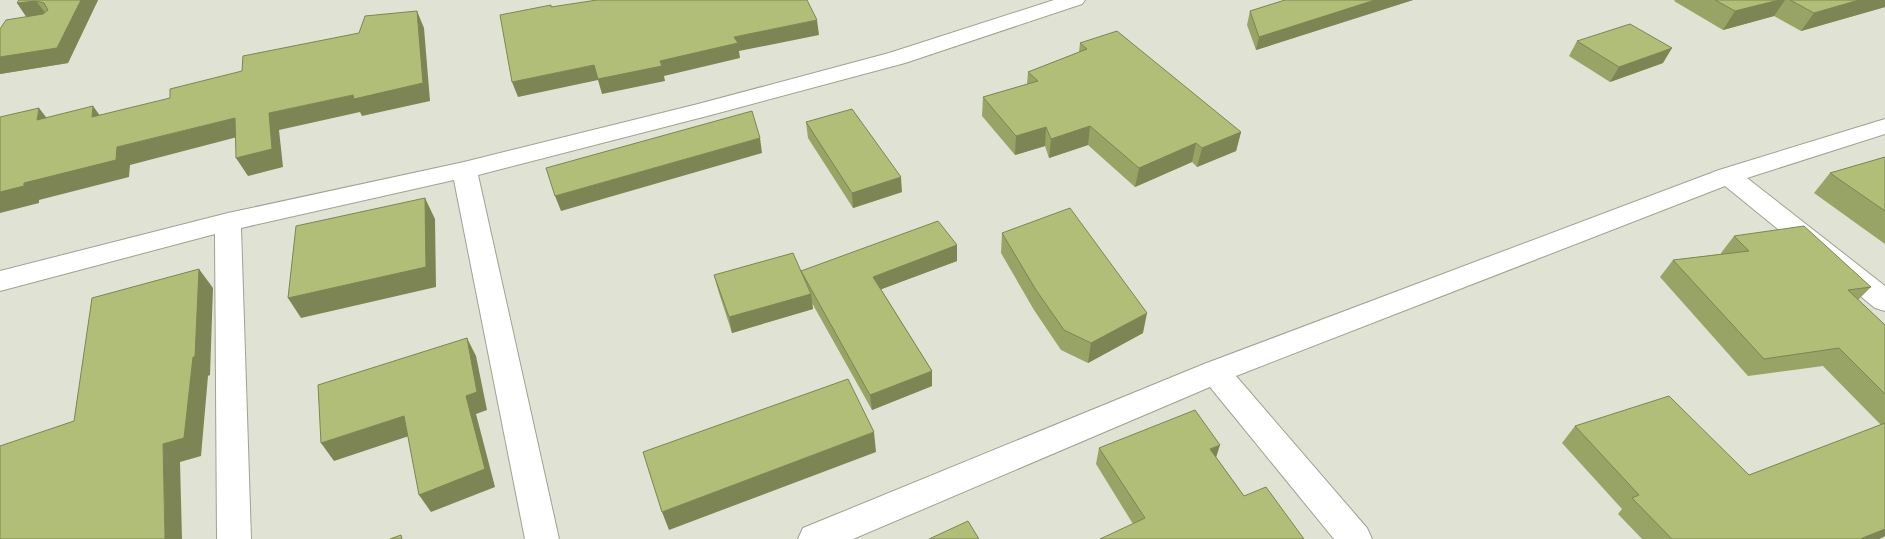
<svg xmlns="http://www.w3.org/2000/svg" width="1885" height="539" font-family="Roboto,sans-serif">
<style>
.lines{fill:none;stroke-linecap:round;stroke-linejoin:round}
.street-casing{stroke:#9ea292;stroke-width:2}
.street{fill:#fff;fill-rule:evenodd}
.wall{fill:#98a366}
.shaded-wall{fill:#7c8553}
.building{fill:#b1be77;stroke:#7c8553}
</style>
<rect width="100%" height="100%" fill="#e0e3d3"/>
<g class="lines">
<defs>
<path id="street" d="M 1054,0 L 1085,0 L 1082,4 L 905,63 L 711,115 L 478,175 L 559,539 L 525,539 L 454,180 L 241,228 L 251,539 L 217,539 L 215,234 L 0,291 L 0,271 L 228,213 L 464,162 L 698,104 L 889,53 Z
M 1885,119 L 1885,134 L 1747,178 L 1885,286 L 1885,311 L 1875,308 L 1725,186 L 1236,376 L 1367,528 L 1372,539 L 1334,539 L 1210,387 L 853,539 L 798,539 L 803,528 L 1204,364 L 1719,170 Z"/>
</defs>
<use href="#street" class="street-casing"/>
<use href="#street" class="street"/>
</g>
<path class="wall" d="M 19,0 L 98,0 L 68,63 L 0,74 L 0,29 L 27,17 Z
M 1285,0 L 1413,0 L 1256,50 L 1247,25 L 1250,11 Z
M 1675,0 L 1885,0 L 1885,7 L 1801,31 L 1774,16 L 1723,30 L 1674,1 Z
M 1577,41 L 1663,63 L 1610,82 L 1569,56 Z
M 1080,43 L 1241,132 L 1236,151 L 1197,167 L 1192,162 L 1135,187 L 1088,145 L 1049,158 L 1045,146 L 1015,155 L 982,116 L 983,97 L 1027,84 L 1028,72 L 1079,52 Z
M 806,122 L 902,192 L 853,208 L 808,138 Z
M 1885,157 L 1885,244 L 1814,193 L 1830,173 Z
M 1002,233 L 1143,333 L 1088,363 L 1061,350 L 1034,310 L 1001,253 Z
M 1734,236 L 1871,287 L 1858,300 L 1885,325 L 1885,536 L 1879,539 L 1642,539 L 1618,514 L 1622,509 L 1562,443 L 1575,426 L 1749,475 L 1881,425 L 1823,366 L 1748,376 L 1660,277 L 1673,260 L 1721,254 L 1721,253 Z
M 957,245 L 957,261 L 881,289 L 932,371 L 932,386 L 872,410 L 812,303 L 813,309 L 732,333 L 718,290 L 714,275 L 801,271 Z
M 1099,448 L 1216,457 L 1244,496 L 1133,524 L 1096,464 Z"/>
<path class="shaded-wall" d="M 81,0 L 98,0 L 68,63 L 0,74 L 0,57 Z
M 1375,0 L 1413,0 L 1256,50 L 1259,37 Z
M 1779,0 L 1785,0 L 1774,16 L 1723,30 L 1735,11 Z
M 1859,0 L 1885,0 L 1885,7 L 1801,31 L 1814,13 Z
M 36,1 L 47,15 L 27,18 L 17,3 Z
M 417,11 L 424,28 L 430,101 L 362,116 L 360,112 L 279,130 L 283,167 L 248,176 L 236,158 L 269,113 L 353,95 Z
M 817,20 L 819,35 L 739,51 L 740,58 L 664,76 L 665,81 L 602,94 L 598,80 L 518,97 L 512,82 L 594,65 L 660,61 L 734,37 Z
M 1672,48 L 1663,63 L 1610,82 L 1619,67 Z
M 93,106 L 106,124 L 92,117 Z
M 39,108 L 53,126 L 37,120 Z
M 235,118 L 245,135 L 130,165 L 129,177 L 39,200 L 39,203 L 0,213 L 0,192 L 117,147 Z
M 1090,126 L 1088,145 L 1049,158 L 1051,139 Z
M 1046,127 L 1045,146 L 1015,155 L 1016,136 Z
M 1241,132 L 1236,151 L 1197,167 L 1202,148 Z
M 760,138 L 762,153 L 561,211 L 555,196 Z
M 1196,143 L 1192,162 L 1135,187 L 1139,168 Z
M 901,177 L 902,192 L 853,208 L 852,193 Z
M 425,198 L 435,219 L 436,287 L 301,318 L 288,298 Z
M 957,245 L 957,261 L 874,292 L 873,277 Z
M 199,269 L 213,288 L 210,375 L 208,376 L 201,456 L 180,462 L 182,539 L 165,539 L 163,444 Z
M 811,294 L 813,309 L 732,333 L 729,317 Z
M 1147,313 L 1143,333 L 1088,363 L 1091,343 Z
M 467,338 L 476,356 L 487,410 L 476,414 L 495,487 L 431,512 L 419,495 Z
M 932,371 L 932,386 L 872,410 L 870,395 Z
M 404,416 L 415,434 L 334,461 L 321,443 Z
M 874,432 L 876,452 L 669,530 L 662,512 Z
M 1220,445 L 1215,461 L 1210,449 Z
M 1885,529 L 1885,536 L 1879,539 L 1860,539 Z"/>
<path class="building" d="M 19,0 L 81,0 L 57,48 L 0,57 L 0,29 L 6,20 L 43,14 L 48,10 L 44,3 L 36,1 L 17,3 Z
M 597,0 L 807,0 L 817,20 L 734,37 L 738,43 L 660,61 L 662,66 L 598,79 L 594,65 L 512,82 L 500,15 L 551,5 L 551,7 Z
M 1285,0 L 1375,0 L 1259,37 L 1250,11 Z
M 1715,0 L 1779,0 L 1735,11 Z
M 1790,0 L 1859,0 L 1814,13 Z
M 417,11 L 423,83 L 354,99 L 353,95 L 269,113 L 272,149 L 236,158 L 235,118 L 117,147 L 116,160 L 24,183 L 24,186 L 0,192 L 0,117 L 39,108 L 37,120 L 93,106 L 92,117 L 170,98 L 170,89 L 242,71 L 243,56 L 359,33 L 365,16 Z
M 1630,24 L 1672,48 L 1619,67 L 1577,41 Z
M 1117,31 L 1241,132 L 1202,148 L 1196,143 L 1139,168 L 1090,126 L 1051,139 L 1046,127 L 1016,136 L 983,97 L 1038,81 L 1028,72 L 1087,49 L 1080,43 Z
M 852,109 L 901,177 L 852,193 L 806,122 Z
M 752,111 L 760,138 L 555,196 L 546,168 Z
M 1885,157 L 1885,211 L 1830,173 Z
M 425,198 L 426,267 L 288,298 L 296,226 Z
M 1070,208 L 1147,313 L 1091,343 L 1064,330 L 1036,290 L 1002,233 Z
M 938,221 L 957,245 L 873,277 L 932,371 L 870,395 L 801,271 Z
M 1804,226 L 1871,287 L 1848,290 L 1885,325 L 1885,394 L 1839,348 L 1764,359 L 1673,260 L 1749,251 L 1734,236 Z
M 793,253 L 811,294 L 729,317 L 714,275 Z
M 199,269 L 195,357 L 193,357 L 184,438 L 163,444 L 165,539 L 0,539 L 0,446 L 74,421 L 92,298 Z
M 467,338 L 477,392 L 466,396 L 485,469 L 419,495 L 404,416 L 321,443 L 318,385 Z
M 848,379 L 874,432 L 662,512 L 643,452 Z
M 1669,396 L 1749,475 L 1885,423 L 1885,529 L 1860,539 L 1672,539 L 1632,498 L 1639,495 L 1575,426 Z
M 1195,410 L 1220,445 L 1210,449 L 1244,496 L 1266,487 L 1304,539 L 1100,539 L 1145,518 L 1099,448 Z
M 968,521 L 979,539 L 929,539 Z
M 401,535 L 402,539 L 390,539 Z"/>
</svg>
